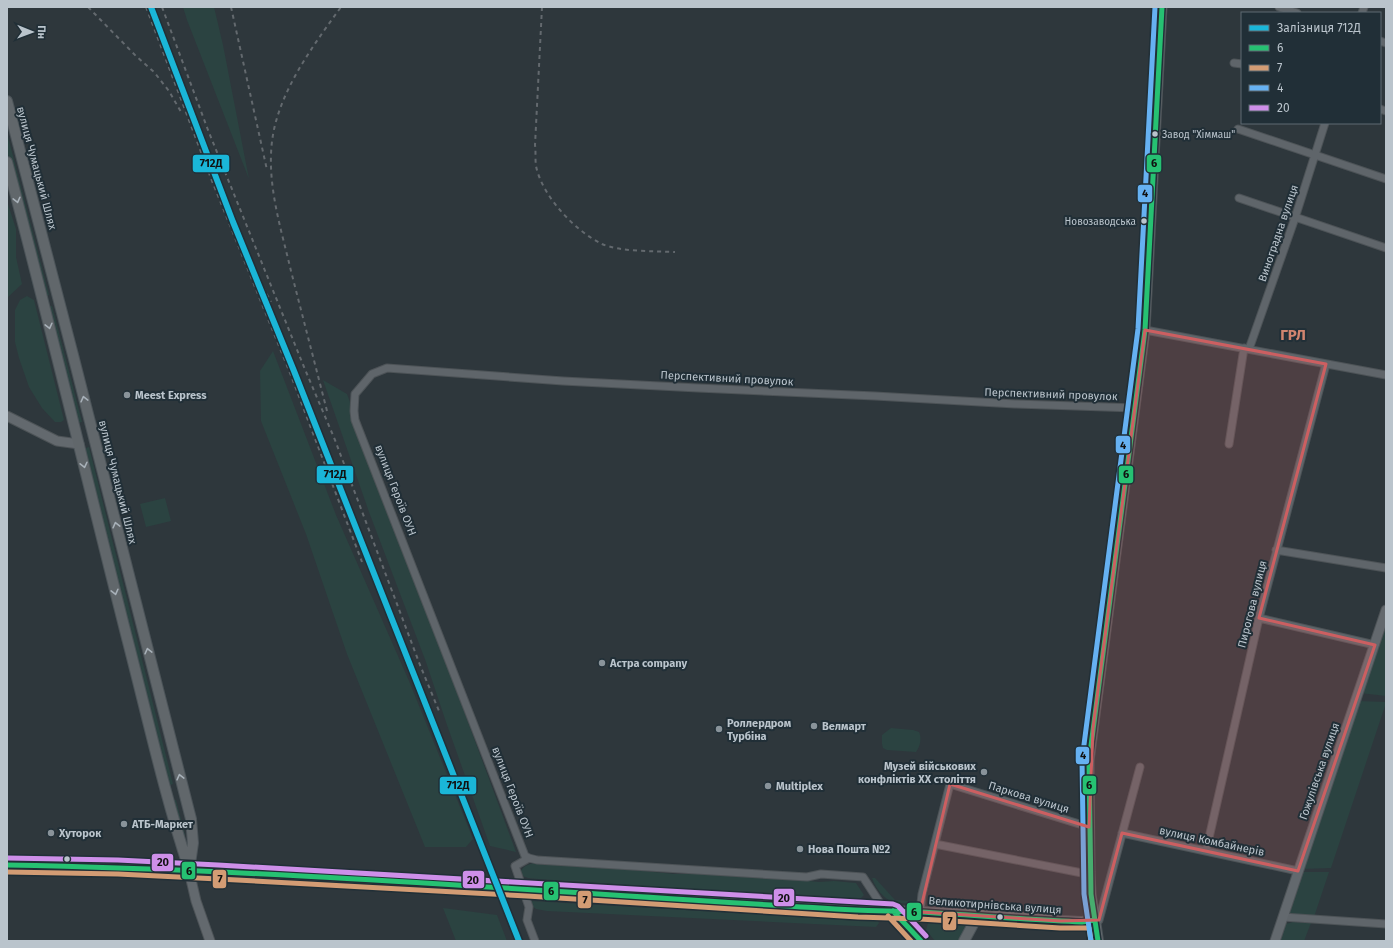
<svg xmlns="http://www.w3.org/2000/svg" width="1393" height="948" font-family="'Fira Sans',sans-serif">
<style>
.green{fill:#2b4341}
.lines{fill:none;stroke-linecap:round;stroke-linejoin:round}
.street-casing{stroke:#4d5357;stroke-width:9}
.secondary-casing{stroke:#4d5357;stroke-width:11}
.primary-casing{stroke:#4c5459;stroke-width:12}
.street{stroke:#5f656a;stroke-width:7}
.secondary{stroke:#63696e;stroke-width:9}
.primary{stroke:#61676b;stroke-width:10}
.rail{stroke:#63696e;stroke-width:2;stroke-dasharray:4 4;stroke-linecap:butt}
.primary-bridge-casing{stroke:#4c5459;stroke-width:12;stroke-linecap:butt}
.primary-bridge{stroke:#61676b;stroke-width:10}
.bus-1-casing{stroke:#212f37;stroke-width:8}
.bus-2-casing{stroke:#212f37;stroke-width:8}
.bus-3-casing{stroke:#212f37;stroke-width:8}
.bus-4-casing{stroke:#212f37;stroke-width:8}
.bus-1{stroke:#26c172;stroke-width:5}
.bus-2{stroke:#d39c74;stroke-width:5}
.bus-3{stroke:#66b1f2;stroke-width:5}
.bus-4{stroke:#ce8fe9;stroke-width:5}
.rail-1-casing{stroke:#212f37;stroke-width:9}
.rail-1{stroke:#1ab6d8;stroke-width:6}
.oneway{stroke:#a8b1b9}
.marked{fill:#cc5f61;fill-opacity:0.2;stroke:#cc5f61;stroke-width:3;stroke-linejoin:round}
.bus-dot{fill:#bac4cc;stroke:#212f37;stroke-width:1.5}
.poi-dot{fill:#89939a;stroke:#212f37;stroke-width:1.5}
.labels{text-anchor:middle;stroke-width:4;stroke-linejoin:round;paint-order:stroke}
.bus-label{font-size:10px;fill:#bac4cc;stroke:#212f37;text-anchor:start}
.street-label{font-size:11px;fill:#bac4cc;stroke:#212f37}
.poi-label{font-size:11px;font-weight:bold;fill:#bac4cc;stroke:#212f37;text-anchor:start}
.district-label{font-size:15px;font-weight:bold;fill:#d1856f;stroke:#212f37}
.line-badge{stroke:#212f37;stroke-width:1.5}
.pale-badge-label{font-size:11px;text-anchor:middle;font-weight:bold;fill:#111}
</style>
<rect width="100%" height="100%" fill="#2e373c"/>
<path class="green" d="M 183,7 L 214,7 L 223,45 L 249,179 L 187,20 Z
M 7,133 L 49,295 L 45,296 L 7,151 Z
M 7,201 L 16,229 L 16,257 L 22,284 L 7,298 Z
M 27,296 L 34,300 L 64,420 L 61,422 L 55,422 L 42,408 L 29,387 L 19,358 L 15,342 L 15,310 L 20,300 Z
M 52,306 L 82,422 L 77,423 L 47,307 Z
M 273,351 L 336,515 L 409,681 L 473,839 L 466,847 L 425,847 L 347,654 L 306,534 L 261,421 L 260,371 Z
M 323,380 L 347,394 L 516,852 L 490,846 L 447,725 L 426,662 L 369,512 Z
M 89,447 L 173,784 L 167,786 L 83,449 Z
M 165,498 L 171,521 L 146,527 L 140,504 Z
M 1386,618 L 1386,696 L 1360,693 Z
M 1358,701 L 1386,702 L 1386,703 L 1331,868 L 1301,869 Z
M 891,728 L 913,730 L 919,732 C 922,738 920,747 916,752 L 887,750 L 883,748 L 882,744 L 882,735 Z
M 176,800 L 185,835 L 181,836 L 171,801 Z
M 543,861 L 674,874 L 713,874 L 799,880 L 819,882 L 834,881 L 856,883 L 864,895 L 858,901 L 853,900 L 538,879 L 528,878 L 520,875 C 521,864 534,863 543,861 Z
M 1301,872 L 1329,872 L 1314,917 L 1291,915 L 1289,909 Z
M 872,878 L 875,878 L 895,900 L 918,901 L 917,903 C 910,903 901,904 894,902 C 884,900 875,887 872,878 Z
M 531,901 L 856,920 L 878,921 L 879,923 L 876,927 L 547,911 L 536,909 L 531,905 Z
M 443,908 L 497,915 L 507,941 L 456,941 Z
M 929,920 L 968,923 L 961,941 L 935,941 L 926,930 Z
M 1293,922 L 1311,923 L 1304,941 L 1277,941 L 1282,925 Z"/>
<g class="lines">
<defs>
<path id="street" d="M 1279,7 L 1297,13
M 1362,13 L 1364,7
M 1380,41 L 1386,43
M 1234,63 L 1242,64
M 1380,109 L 1386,111
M 1238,129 L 1386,179
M 1239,198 L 1386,248
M 1145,330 L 1386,375
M 1249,349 L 1295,218 L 1325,123
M 1229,444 L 1244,348
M 1276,550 L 1386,568
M 1259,618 L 1375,645
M 1122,833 L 1298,871
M 935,844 L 1082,873 L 1090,872
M 1206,851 L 1259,618 L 1326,364
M 529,858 L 515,866 L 529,907 L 527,920 L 535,941
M 886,910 L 880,903 L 863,877 L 821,874 L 807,877 L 537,860 L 529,858 L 525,856 L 355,420 L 354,411 L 355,394 L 372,374 L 387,368 L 563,381 L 698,388 L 875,396 L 1015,404 L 1135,408
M 920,912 L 922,894 L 950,784 L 1089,827
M 1283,917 L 1386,924
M 1095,920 L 1099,920 L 1140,767"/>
<path id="secondary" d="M 7,416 L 57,441 L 79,444
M 189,871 L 196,901 L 210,941
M 1095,920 L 1091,894 L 1090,872 L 1089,761 L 1145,330 L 1162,7
M 1275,941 L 1386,610"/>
<path id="primary" d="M 7,101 L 73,355 L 191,819 L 193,843 L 189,871
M 7,162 C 49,320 87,480 127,638 C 147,715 164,793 189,869
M 7,865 L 118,867 L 477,887
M 527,889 L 858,910 L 920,912 L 1001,916 L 1060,921 L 1082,922 L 1095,920 L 1098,941
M 893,911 L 921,941
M 964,941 L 978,915"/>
</defs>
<use href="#street" class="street-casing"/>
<use href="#secondary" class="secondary-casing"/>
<use href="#primary" class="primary-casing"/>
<use href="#street" class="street"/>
<use href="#secondary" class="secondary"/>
<use href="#primary" class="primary"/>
<path class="rail" d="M 88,7 L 136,56 L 154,72 L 169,91 L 181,112
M 146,7 L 212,181 L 290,373 L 362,562
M 162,7 L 208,130 L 304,367 L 335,440 L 420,665 L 439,711
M 231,7 L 267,170
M 542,7 L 535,145 C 536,152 535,159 536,166 C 542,196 575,231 602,244 C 620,252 655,251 675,252
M 255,273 L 271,302
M 327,411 C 315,364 303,318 291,271 C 280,224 263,174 275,125 C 286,82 315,43 341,7"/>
<defs>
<path id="primary-bridge" d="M 477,887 L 527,889"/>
</defs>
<use href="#primary-bridge" class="primary-bridge-casing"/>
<use href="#primary-bridge" class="primary-bridge"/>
<defs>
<path id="bus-1" d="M 7,865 C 290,870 573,894 855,910 C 877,911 898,911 920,912 C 974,915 1028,920 1082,922 L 1095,920
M 893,911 L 921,941
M 1098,941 L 1091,894 L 1089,761 L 1145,330 L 1162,7"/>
<path id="bus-2" d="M 7,872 L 118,874 L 218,879 L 527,896 L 858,917 L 920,919 L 1060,928 L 1089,928 L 1091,941
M 888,916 L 911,941"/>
<path id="bus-3" d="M 1091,941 L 1084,894 L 1082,760 L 1138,329 L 1155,7"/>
<path id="bus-4" d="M 7,858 L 118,860 L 218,865 L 893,904 L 898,906 L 926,936"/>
</defs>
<use href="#bus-1" class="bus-1-casing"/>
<use href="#bus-2" class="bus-2-casing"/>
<use href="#bus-3" class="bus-3-casing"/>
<use href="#bus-4" class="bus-4-casing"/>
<use href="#bus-1" class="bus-1"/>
<use href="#bus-2" class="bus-2"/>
<use href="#bus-3" class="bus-3"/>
<use href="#bus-4" class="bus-4"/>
<defs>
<path id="rail-1" d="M 151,7 L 233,222 L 294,371 L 519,941"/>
</defs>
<use href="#rail-1" class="rail-1-casing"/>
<use href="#rail-1" class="rail-1"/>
</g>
<defs><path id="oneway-chevron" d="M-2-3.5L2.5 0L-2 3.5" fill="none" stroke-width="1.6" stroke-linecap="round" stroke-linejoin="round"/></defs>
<g class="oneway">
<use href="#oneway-chevron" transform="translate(17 200) rotate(76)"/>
<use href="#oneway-chevron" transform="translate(49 326) rotate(76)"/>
<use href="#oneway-chevron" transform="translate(84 399) rotate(-104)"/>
<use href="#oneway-chevron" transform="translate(84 465) rotate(77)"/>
<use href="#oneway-chevron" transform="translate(116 525) rotate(-104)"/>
<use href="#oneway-chevron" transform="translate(115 592) rotate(76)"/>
<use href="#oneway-chevron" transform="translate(148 651) rotate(-104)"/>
<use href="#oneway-chevron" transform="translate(180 777) rotate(-104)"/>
</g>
<path class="marked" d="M 1145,330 L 1326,364 L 1259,618 L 1375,645 L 1298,871 L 1122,833 L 1099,920 L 1060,921 L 920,912 L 950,784 L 1089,827 L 1093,728 Z"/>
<g class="bus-dot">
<circle cx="1155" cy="134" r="3.5"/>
<circle cx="1144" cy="221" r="3.5"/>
<circle cx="67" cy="859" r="3.5"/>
<circle cx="1000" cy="917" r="3.5"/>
</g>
<g class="poi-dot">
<circle cx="127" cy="395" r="4"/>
<circle cx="602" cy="663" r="4"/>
<circle cx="814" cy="726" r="4"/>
<circle cx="719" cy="729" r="4"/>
<circle cx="984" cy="772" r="4"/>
<circle cx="768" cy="786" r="4"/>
<circle cx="124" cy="824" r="4"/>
<circle cx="51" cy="833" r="4"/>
<circle cx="800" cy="849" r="4"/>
</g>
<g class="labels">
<g class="bus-label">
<text x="1162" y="138">Завод "Хіммаш"</text>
<text x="1136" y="225" text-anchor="end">Новозаводська</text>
</g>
<g class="street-label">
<text transform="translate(37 168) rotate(75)" y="4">вулиця Чумацький Шлях</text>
<text transform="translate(1278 233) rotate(-71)" y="4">Виноградна вулиця</text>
<text transform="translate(727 378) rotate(3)" y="4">Перспективний провулок</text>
<text transform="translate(1051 394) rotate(2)" y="4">Перспективний провулок</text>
<text transform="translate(118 482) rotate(76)" y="4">вулиця Чумацький Шлях</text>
<text transform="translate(396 490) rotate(69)" y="4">вулиця Героїв ОУН</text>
<text transform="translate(1252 604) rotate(-76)" y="4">Пирогова вулиця</text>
<text transform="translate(1319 771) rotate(-71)" y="4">Гожулівська вулиця</text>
<text transform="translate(513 792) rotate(69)" y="4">вулиця Героїв ОУН</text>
<text transform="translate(1029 797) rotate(17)" y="4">Паркова вулиця</text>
<text transform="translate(1212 841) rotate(12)" y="4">вулиця Комбайнерів</text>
<text transform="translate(995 905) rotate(4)" y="4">Великотирнівська вулиця</text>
</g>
<g class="poi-label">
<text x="135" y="399">Meest Express</text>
<text x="610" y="667">Астра company</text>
<text x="727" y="727">Роллердром<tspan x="727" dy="13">Турбіна</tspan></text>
<text x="822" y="730">Велмарт</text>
<text x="976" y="770" text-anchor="end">Музей військових<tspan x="976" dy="13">конфліктів ХХ століття</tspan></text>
<text x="776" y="790">Multiplex</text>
<text x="132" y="828">АТБ-Маркет</text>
<text x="59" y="837">Хуторок</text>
<text x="808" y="853">Нова Пошта №2</text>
</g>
<g class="district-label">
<text x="1293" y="340">ГРЛ</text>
</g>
</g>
<g class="line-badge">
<rect x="1146" y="154" width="16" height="19" rx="4" fill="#26c172"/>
<rect x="192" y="154" width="38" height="19" rx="4" fill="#1ab6d8"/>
<rect x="1137" y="184" width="16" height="19" rx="4" fill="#66b1f2"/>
<rect x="1115" y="435" width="16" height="19" rx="4" fill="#66b1f2"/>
<rect x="316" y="465" width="38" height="19" rx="4" fill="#1ab6d8"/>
<rect x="1118" y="465" width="16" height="19" rx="4" fill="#26c172"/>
<rect x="1075" y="746" width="15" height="19" rx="4" fill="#66b1f2"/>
<rect x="1082" y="775" width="15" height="20" rx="4" fill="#26c172"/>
<rect x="439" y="776" width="38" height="19" rx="4" fill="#1ab6d8"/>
<rect x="151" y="853" width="23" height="19" rx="4" fill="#ce8fe9"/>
<rect x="181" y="861" width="15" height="19" rx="4" fill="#26c172"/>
<rect x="212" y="869" width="15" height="20" rx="4" fill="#d39c74"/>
<rect x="462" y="870" width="23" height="19" rx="4" fill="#ce8fe9"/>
<rect x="543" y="881" width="16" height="20" rx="4" fill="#26c172"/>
<rect x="773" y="888" width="22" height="19" rx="4" fill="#ce8fe9"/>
<rect x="577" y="890" width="15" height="19" rx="4" fill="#d39c74"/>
<rect x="906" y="902" width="16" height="19" rx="4" fill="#26c172"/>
<rect x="942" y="911" width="15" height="20" rx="4" fill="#d39c74"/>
</g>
<g class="pale-badge-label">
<text x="1154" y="167">6</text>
<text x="211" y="167">712Д</text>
<text x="1145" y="197">4</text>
<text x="1123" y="449">4</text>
<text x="335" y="478">712Д</text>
<text x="1126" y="478">6</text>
<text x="1083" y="759">4</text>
<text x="1089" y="789">6</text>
<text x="458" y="789">712Д</text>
<text x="163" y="866">20</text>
<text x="189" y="875">6</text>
<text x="220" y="883">7</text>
<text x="473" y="884">20</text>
<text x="551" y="895">6</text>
<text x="784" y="902">20</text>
<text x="585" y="904">7</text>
<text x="914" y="916">6</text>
<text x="950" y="925">7</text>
</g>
<rect width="1393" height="948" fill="none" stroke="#bac4cc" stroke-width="16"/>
<rect x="1241" y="12" width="140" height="112" fill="#212f37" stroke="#5e6b73"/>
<rect x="1249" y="25" width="20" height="6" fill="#1ab6d8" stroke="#5e6b73"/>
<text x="1277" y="32" font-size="12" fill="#bac4cc">Залізниця 712Д</text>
<rect x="1249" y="45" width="20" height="6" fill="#26c172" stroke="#5e6b73"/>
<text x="1277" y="52" font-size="12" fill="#bac4cc">6</text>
<rect x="1249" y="65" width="20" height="6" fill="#d39c74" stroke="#5e6b73"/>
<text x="1277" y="72" font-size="12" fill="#bac4cc">7</text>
<rect x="1249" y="85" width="20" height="6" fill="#66b1f2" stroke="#5e6b73"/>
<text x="1277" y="92" font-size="12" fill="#bac4cc">4</text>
<rect x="1249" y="105" width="20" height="6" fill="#ce8fe9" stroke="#5e6b73"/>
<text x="1277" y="112" font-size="12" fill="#bac4cc">20</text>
<g transform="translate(32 32) rotate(91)" stroke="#212f37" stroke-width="3" paint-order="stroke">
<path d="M0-3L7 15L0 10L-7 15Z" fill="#bac4cc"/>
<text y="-6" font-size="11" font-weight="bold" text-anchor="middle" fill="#bac4cc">Пн</text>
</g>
</svg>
